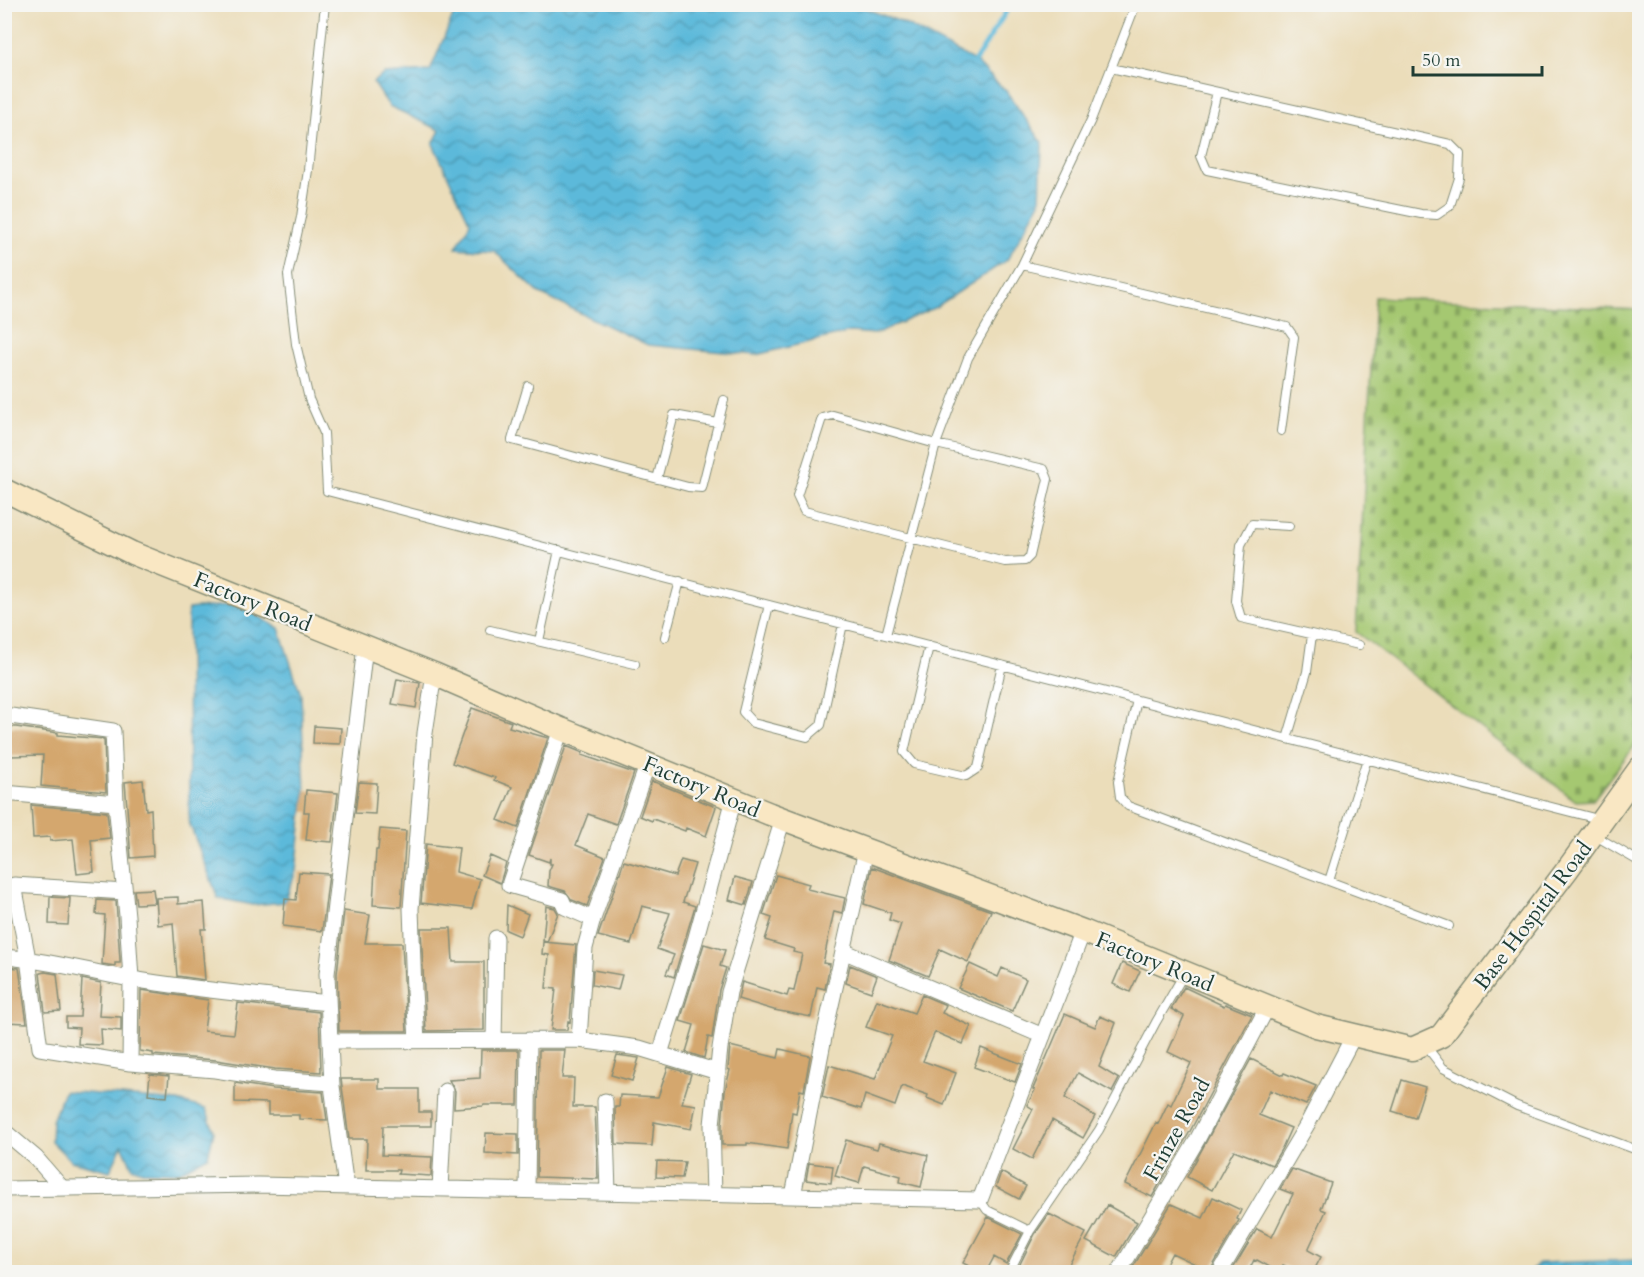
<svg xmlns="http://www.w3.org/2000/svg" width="1644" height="1277" font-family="Cardo,serif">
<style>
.cemetery{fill:url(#cemetery-stones);stroke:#628252;stroke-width:1.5}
.water{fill:url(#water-waves);stroke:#3e7b87;stroke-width:1.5}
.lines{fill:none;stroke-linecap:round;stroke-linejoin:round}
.stream{stroke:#5cb9da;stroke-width:5}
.building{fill:#d4a76e}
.lane-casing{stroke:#858d77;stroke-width:10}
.street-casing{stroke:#858d77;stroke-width:17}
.secondary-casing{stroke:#858d77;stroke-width:25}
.lane{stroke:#fff;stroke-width:8}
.street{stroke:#fff;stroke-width:15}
.secondary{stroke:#f9e7c3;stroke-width:22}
.labels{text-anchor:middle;stroke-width:4.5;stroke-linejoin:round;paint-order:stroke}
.street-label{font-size:22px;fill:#1f3d34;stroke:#f6f6f2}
</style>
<defs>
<pattern id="cemetery-stones" width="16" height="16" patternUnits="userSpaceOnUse" patternTransform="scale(1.5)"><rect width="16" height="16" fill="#a5c871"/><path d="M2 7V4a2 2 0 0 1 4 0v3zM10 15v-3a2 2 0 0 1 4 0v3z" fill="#86a45e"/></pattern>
<pattern id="water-waves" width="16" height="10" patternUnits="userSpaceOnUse" patternTransform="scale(1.5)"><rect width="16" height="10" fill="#5cb9da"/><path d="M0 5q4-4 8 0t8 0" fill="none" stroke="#4b98b2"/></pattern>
</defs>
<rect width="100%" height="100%" fill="#f6f6f2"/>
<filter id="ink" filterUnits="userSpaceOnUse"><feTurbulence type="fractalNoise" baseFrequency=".0167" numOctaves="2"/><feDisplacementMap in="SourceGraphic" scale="12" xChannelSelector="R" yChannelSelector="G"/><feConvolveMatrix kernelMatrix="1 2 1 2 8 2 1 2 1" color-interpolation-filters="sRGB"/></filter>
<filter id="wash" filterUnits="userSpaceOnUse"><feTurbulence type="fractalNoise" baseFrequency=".008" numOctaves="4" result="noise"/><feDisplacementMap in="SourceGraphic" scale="24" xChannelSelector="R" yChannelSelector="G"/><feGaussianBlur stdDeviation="1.35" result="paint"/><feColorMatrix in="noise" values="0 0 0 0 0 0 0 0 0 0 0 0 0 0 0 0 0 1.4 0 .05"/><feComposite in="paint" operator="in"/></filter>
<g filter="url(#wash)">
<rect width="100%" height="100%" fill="#ebddba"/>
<path class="cemetery" d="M 1375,297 L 1639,310 L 1639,740 L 1593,800 L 1576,801 L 1356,632 Z"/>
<path class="water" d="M 458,4 L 856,5 L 901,22 L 975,61 L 1006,91 L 1042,142 L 1040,202 L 1007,260 L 936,307 L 875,334 L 850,332 L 756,355 L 648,345 L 540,294 L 494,251 L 456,248 L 470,223 L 433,144 L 440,130 L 389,106 L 373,82 L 384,74 L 430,71 Z
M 237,604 L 279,628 L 301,695 L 305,792 L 296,871 L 285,902 L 253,905 L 218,898 L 189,822 L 188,609 Z
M 64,1091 L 178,1101 L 206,1109 L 214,1131 L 208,1156 L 179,1172 L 142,1171 L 132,1167 L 122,1145 L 110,1171 L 71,1161 L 51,1141 L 52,1121 Z
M 1639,1260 L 1639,1272 L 1530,1272 L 1539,1263 Z"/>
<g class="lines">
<path class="stream" d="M 975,61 L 1011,4"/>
</g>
<g id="blocks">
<path class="building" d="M 397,679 L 420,683 L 416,708 L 392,704 Z
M 472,708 L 511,722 L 509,727 L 548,738 L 518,828 L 498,820 L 512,787 L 494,780 L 495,778 L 452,763 Z
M 314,726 L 341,728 L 340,744 L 313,743 Z
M 4,727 L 16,727 L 58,733 L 58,735 L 104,739 L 106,792 L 41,786 L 43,755 L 11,756 L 10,747 L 4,747 Z
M 566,746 L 583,753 L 582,755 L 634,773 L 616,824 L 588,814 L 576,845 L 605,857 L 587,906 L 572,900 L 565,891 L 548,886 L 549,871 L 552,864 L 550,864 L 550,858 L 549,862 L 529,855 Z
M 143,780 L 146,810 L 151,809 L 153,856 L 131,858 L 125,782 Z
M 652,781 L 716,807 L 706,836 L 686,828 L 685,831 L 653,819 L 652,821 L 640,816 Z
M 359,782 L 377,783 L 375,814 L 355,813 Z
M 306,790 L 338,793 L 332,842 L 306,840 L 309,812 L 304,812 Z
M 31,805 L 107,812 L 110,838 L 91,840 L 94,872 L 77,874 L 73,839 L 50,841 L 50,837 L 33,838 Z
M 380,829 L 406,831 L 401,907 L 373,905 L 376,850 L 378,850 Z
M 426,844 L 459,848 L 456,872 L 480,879 L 472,909 L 421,903 Z
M 490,856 L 506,863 L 500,883 L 482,875 Z
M 681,860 L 695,864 L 683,902 L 695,906 L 674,977 L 666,974 L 674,955 L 657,949 L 670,913 L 642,906 L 631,944 L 598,936 L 624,861 L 675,876 Z
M 872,867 L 991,911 L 968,962 L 940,949 L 928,976 L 889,960 L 901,924 L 889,920 L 891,913 L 864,904 Z
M 299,872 L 329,874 L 322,931 L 283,926 L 285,899 L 296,900 Z
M 776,875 L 809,884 L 807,889 L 845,898 L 842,913 L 834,911 L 823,963 L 830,964 L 825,989 L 817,987 L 811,1017 L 774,1010 L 738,999 L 742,982 L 787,996 L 789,990 L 794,991 L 802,954 L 793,952 L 794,949 L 765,940 L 772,918 L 763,915 Z
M 735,877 L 753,882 L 746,905 L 729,900 Z
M 153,889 L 155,903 L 136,904 L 134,890 Z
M 50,897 L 70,898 L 68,925 L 49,924 Z
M 178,897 L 178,904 L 204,902 L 206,929 L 201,929 L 205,980 L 177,976 L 173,923 L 158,925 L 156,898 Z
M 97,900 L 116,901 L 120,960 L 120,963 L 115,963 L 115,966 L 102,964 L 105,915 L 96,914 Z
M 507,905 L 528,914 L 520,936 L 506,930 Z
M 546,906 L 555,908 L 558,913 L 547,942 L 543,941 Z
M 344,911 L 370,915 L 365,943 L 402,943 L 407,1031 L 339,1031 L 337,974 Z
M 421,928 L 451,928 L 453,962 L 484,962 L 484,1030 L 426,1031 Z
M 543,942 L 576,945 L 570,1022 L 568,1021 L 567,1030 L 551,1030 L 556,989 L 546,988 L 549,955 L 542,954 Z
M 704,944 L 725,950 L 720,966 L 726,968 L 719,990 L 712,1038 L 708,1037 L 704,1058 L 686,1052 L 694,1025 L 680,1021 Z
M 1122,963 L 1140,971 L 1130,992 L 1113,984 Z
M 970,964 L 998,977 L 1002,968 L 1026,979 L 1012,1011 L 958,988 Z
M 850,965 L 877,976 L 871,992 L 846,983 Z
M 4,967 L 19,968 L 27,1023 L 4,1022 Z
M 593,970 L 622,975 L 618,990 L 592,985 Z
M 45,972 L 57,974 L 61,1011 L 45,1012 L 40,973 Z
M 82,979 L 101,983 L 99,1016 L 121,1017 L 121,1031 L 101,1029 L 102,1045 L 78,1044 L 79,1028 L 66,1027 L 66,1017 L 80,1017 Z
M 1184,987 L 1224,1006 L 1225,1004 L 1252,1015 L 1188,1135 L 1152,1197 L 1125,1184 L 1156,1123 L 1158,1124 L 1168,1103 L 1171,1105 L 1191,1063 L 1168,1052 L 1184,1016 L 1171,1009 Z
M 141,990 L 208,1000 L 204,1031 L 234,1034 L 238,1003 L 319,1012 L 321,1072 L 275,1069 L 216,1060 L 153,1055 L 153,1053 L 140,1051 Z
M 922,995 L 946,1005 L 942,1013 L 971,1026 L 963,1044 L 935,1032 L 923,1061 L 956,1073 L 944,1105 L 927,1098 L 928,1095 L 902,1086 L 895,1106 L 865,1095 L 861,1109 L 822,1097 L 829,1065 L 875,1079 L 892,1036 L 866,1027 L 877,1000 L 914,1013 Z
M 1065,1014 L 1095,1027 L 1100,1016 L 1116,1023 L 1099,1067 L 1119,1079 L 1112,1092 L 1078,1073 L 1065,1098 L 1095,1116 L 1083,1138 L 1052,1120 L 1032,1159 L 1013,1149 L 1033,1109 L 1027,1105 L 1035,1090 L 1033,1089 Z
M 730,1046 L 778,1058 L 780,1049 L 810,1056 L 804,1091 L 800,1090 L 796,1113 L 792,1112 L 787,1149 L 747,1143 L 747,1145 L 722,1145 L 722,1125 L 725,1091 L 730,1070 L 728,1069 Z
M 981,1048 L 1022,1064 L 1015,1082 L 974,1067 Z
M 481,1050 L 519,1050 L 518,1105 L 484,1105 L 483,1106 L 454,1108 L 455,1091 L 449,1080 L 480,1078 Z
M 539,1050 L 565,1050 L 562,1078 L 574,1078 L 573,1107 L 595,1107 L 598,1179 L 537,1177 Z
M 617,1055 L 639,1058 L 632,1081 L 611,1075 Z
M 1251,1059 L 1283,1075 L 1284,1073 L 1316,1086 L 1306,1105 L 1270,1090 L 1259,1115 L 1291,1128 L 1282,1148 L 1272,1165 L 1234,1150 L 1212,1190 L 1187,1177 Z
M 668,1067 L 691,1074 L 682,1103 L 696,1105 L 691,1129 L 654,1122 L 652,1146 L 616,1144 L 615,1107 L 619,1107 L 620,1095 L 658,1097 Z
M 150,1074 L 169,1076 L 167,1097 L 148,1095 Z
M 341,1079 L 379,1079 L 379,1089 L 419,1089 L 419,1112 L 431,1112 L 431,1126 L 383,1126 L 382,1155 L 432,1157 L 431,1176 L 398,1174 L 399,1170 L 366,1170 L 367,1139 L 349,1139 Z
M 1402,1080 L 1425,1087 L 1415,1118 L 1392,1111 Z
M 235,1083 L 273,1089 L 323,1092 L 327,1120 L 299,1119 L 299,1115 L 268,1115 L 268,1103 L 235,1102 Z
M 486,1133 L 518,1134 L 518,1155 L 485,1153 Z
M 846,1140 L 877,1149 L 879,1143 L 928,1155 L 921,1187 L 900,1182 L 901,1176 L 864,1166 L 859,1183 L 835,1176 Z
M 657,1161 L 685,1162 L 682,1178 L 656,1177 Z
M 809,1163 L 833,1166 L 831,1183 L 806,1180 Z
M 1292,1169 L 1331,1183 L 1321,1209 L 1326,1211 L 1308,1250 L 1321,1257 L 1313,1272 L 1298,1272 L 1283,1265 L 1279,1272 L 1257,1260 L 1256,1261 L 1254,1260 L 1248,1272 L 1231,1272 L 1257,1229 L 1272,1237 L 1293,1194 L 1280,1189 Z
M 1001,1172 L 1026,1186 L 1019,1199 L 996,1187 Z
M 1213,1197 L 1241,1210 L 1237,1219 L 1239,1220 L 1210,1271 L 1172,1253 L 1162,1272 L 1130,1272 L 1171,1204 L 1203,1218 Z
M 1107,1205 L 1137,1222 L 1116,1257 L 1086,1241 Z
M 1049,1214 L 1086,1233 L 1065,1272 L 1039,1272 L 1020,1264 L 1035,1234 Z
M 988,1217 L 1022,1234 L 1006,1264 L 994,1257 L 986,1272 L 980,1272 L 963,1263 Z"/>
</g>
</g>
<g filter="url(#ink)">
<use href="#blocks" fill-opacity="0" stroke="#858d77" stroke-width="1.5"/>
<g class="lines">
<defs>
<path id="lane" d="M 325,4 L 308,170 L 301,217 L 288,275 L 296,344 L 309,399 L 324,433 L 327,491 L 1598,819
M 1111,68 L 1450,144 L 1460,154 L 1459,178 L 1450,206 L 1437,215 L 1421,214 L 1207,170 L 1201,156 L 1217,92
M 1022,265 L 1287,327 L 1294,337 L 1281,431
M 528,386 L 512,440 L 688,487 L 702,488 L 724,400
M 833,415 L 936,444 L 1044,469 L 1048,479 L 1030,556 L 1025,561 L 1005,562 L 804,511 L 797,496 L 822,418 Z
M 657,479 L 674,415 L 718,423
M 1289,526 L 1252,524 L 1241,545 L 1236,601 L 1241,618 L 1359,645
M 769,605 L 743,712 L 753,723 L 807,737 L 821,725 L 843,624
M 490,630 L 635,664
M 886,635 L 936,444 L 968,358 L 1022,265 L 1091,120 L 1136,4
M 665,637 L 680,581
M 539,641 L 559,550
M 929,646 L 904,752 L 914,764 L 966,776 L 978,768 L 1002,665
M 1137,700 L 1118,782 L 1120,797 L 1128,806 L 1449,926
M 1287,739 L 1307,672 L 1312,635
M 1594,835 L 1640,862
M 1329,881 L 1367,759
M 1426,1046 L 1443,1068 L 1517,1106 L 1640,1151
M 980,1200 L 987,1210 L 1030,1231
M 1009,1272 L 1030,1231 L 1099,1130 L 1156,1022 L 1184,974"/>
<path id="street" d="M 4,715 L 113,731 L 116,803 L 127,916 L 131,979 L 130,1063
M 561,729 L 509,885 L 562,900 L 565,907 L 593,919
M 4,793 L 116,803
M 125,892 L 14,885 L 28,959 L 40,1048 L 130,1063 L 215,1070 L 274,1079 L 332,1083
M 843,951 L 1043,1036
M 4,957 C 48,960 89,972 132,979 C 197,990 263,996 328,1003
M 417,1040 L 414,991 L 411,909 L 425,733 L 434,674
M 494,1040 L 496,938
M 579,1040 L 585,948 L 593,919 L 648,763
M 330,1041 L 579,1040 L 639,1048 L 718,1072
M 660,1054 L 695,941 L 734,799
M 605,1101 L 608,1192
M 4,1131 L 36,1158 L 62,1188
M 346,1187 L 332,1086 L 327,974 L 365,646
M 4,1189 L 258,1185 L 980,1200 L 1083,931
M 440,1189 L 445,1091
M 527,1190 L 529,1040
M 714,1194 L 712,1125 L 720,1048 L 729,992 L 783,819
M 793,1196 L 825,1032 L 866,850
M 1119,1272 L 1197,1140 L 1268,1006
M 1220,1272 L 1308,1123 L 1354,1035"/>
<path id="secondary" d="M 4,490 L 132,553 L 434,674 L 561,729 L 770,814 L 1083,931 L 1316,1026 L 1412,1049 L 1441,1036 L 1567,870 L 1640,768"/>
</defs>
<use href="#lane" class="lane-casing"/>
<use href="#street" class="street-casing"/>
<use href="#secondary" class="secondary-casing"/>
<use href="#lane" class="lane"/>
<use href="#street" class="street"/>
<use href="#secondary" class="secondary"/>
</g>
</g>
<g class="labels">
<g class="street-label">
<text transform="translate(253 601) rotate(22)" y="8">Factory Road</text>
<text transform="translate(702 786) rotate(23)" y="8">Factory Road</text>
<text transform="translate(1532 915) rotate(-53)" y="8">Base Hospital Road</text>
<text transform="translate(1155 961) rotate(22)" y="8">Factory Road</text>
<text transform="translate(1176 1129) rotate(-61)" y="8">Frinze Road</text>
</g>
</g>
<rect width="1644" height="1277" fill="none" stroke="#f6f6f2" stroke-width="24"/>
<path d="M1413 66v9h129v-9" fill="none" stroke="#1f3d34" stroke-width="3"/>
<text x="1422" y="66" font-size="18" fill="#1f3d34" stroke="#f6f6f2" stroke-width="4.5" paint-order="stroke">50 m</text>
</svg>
